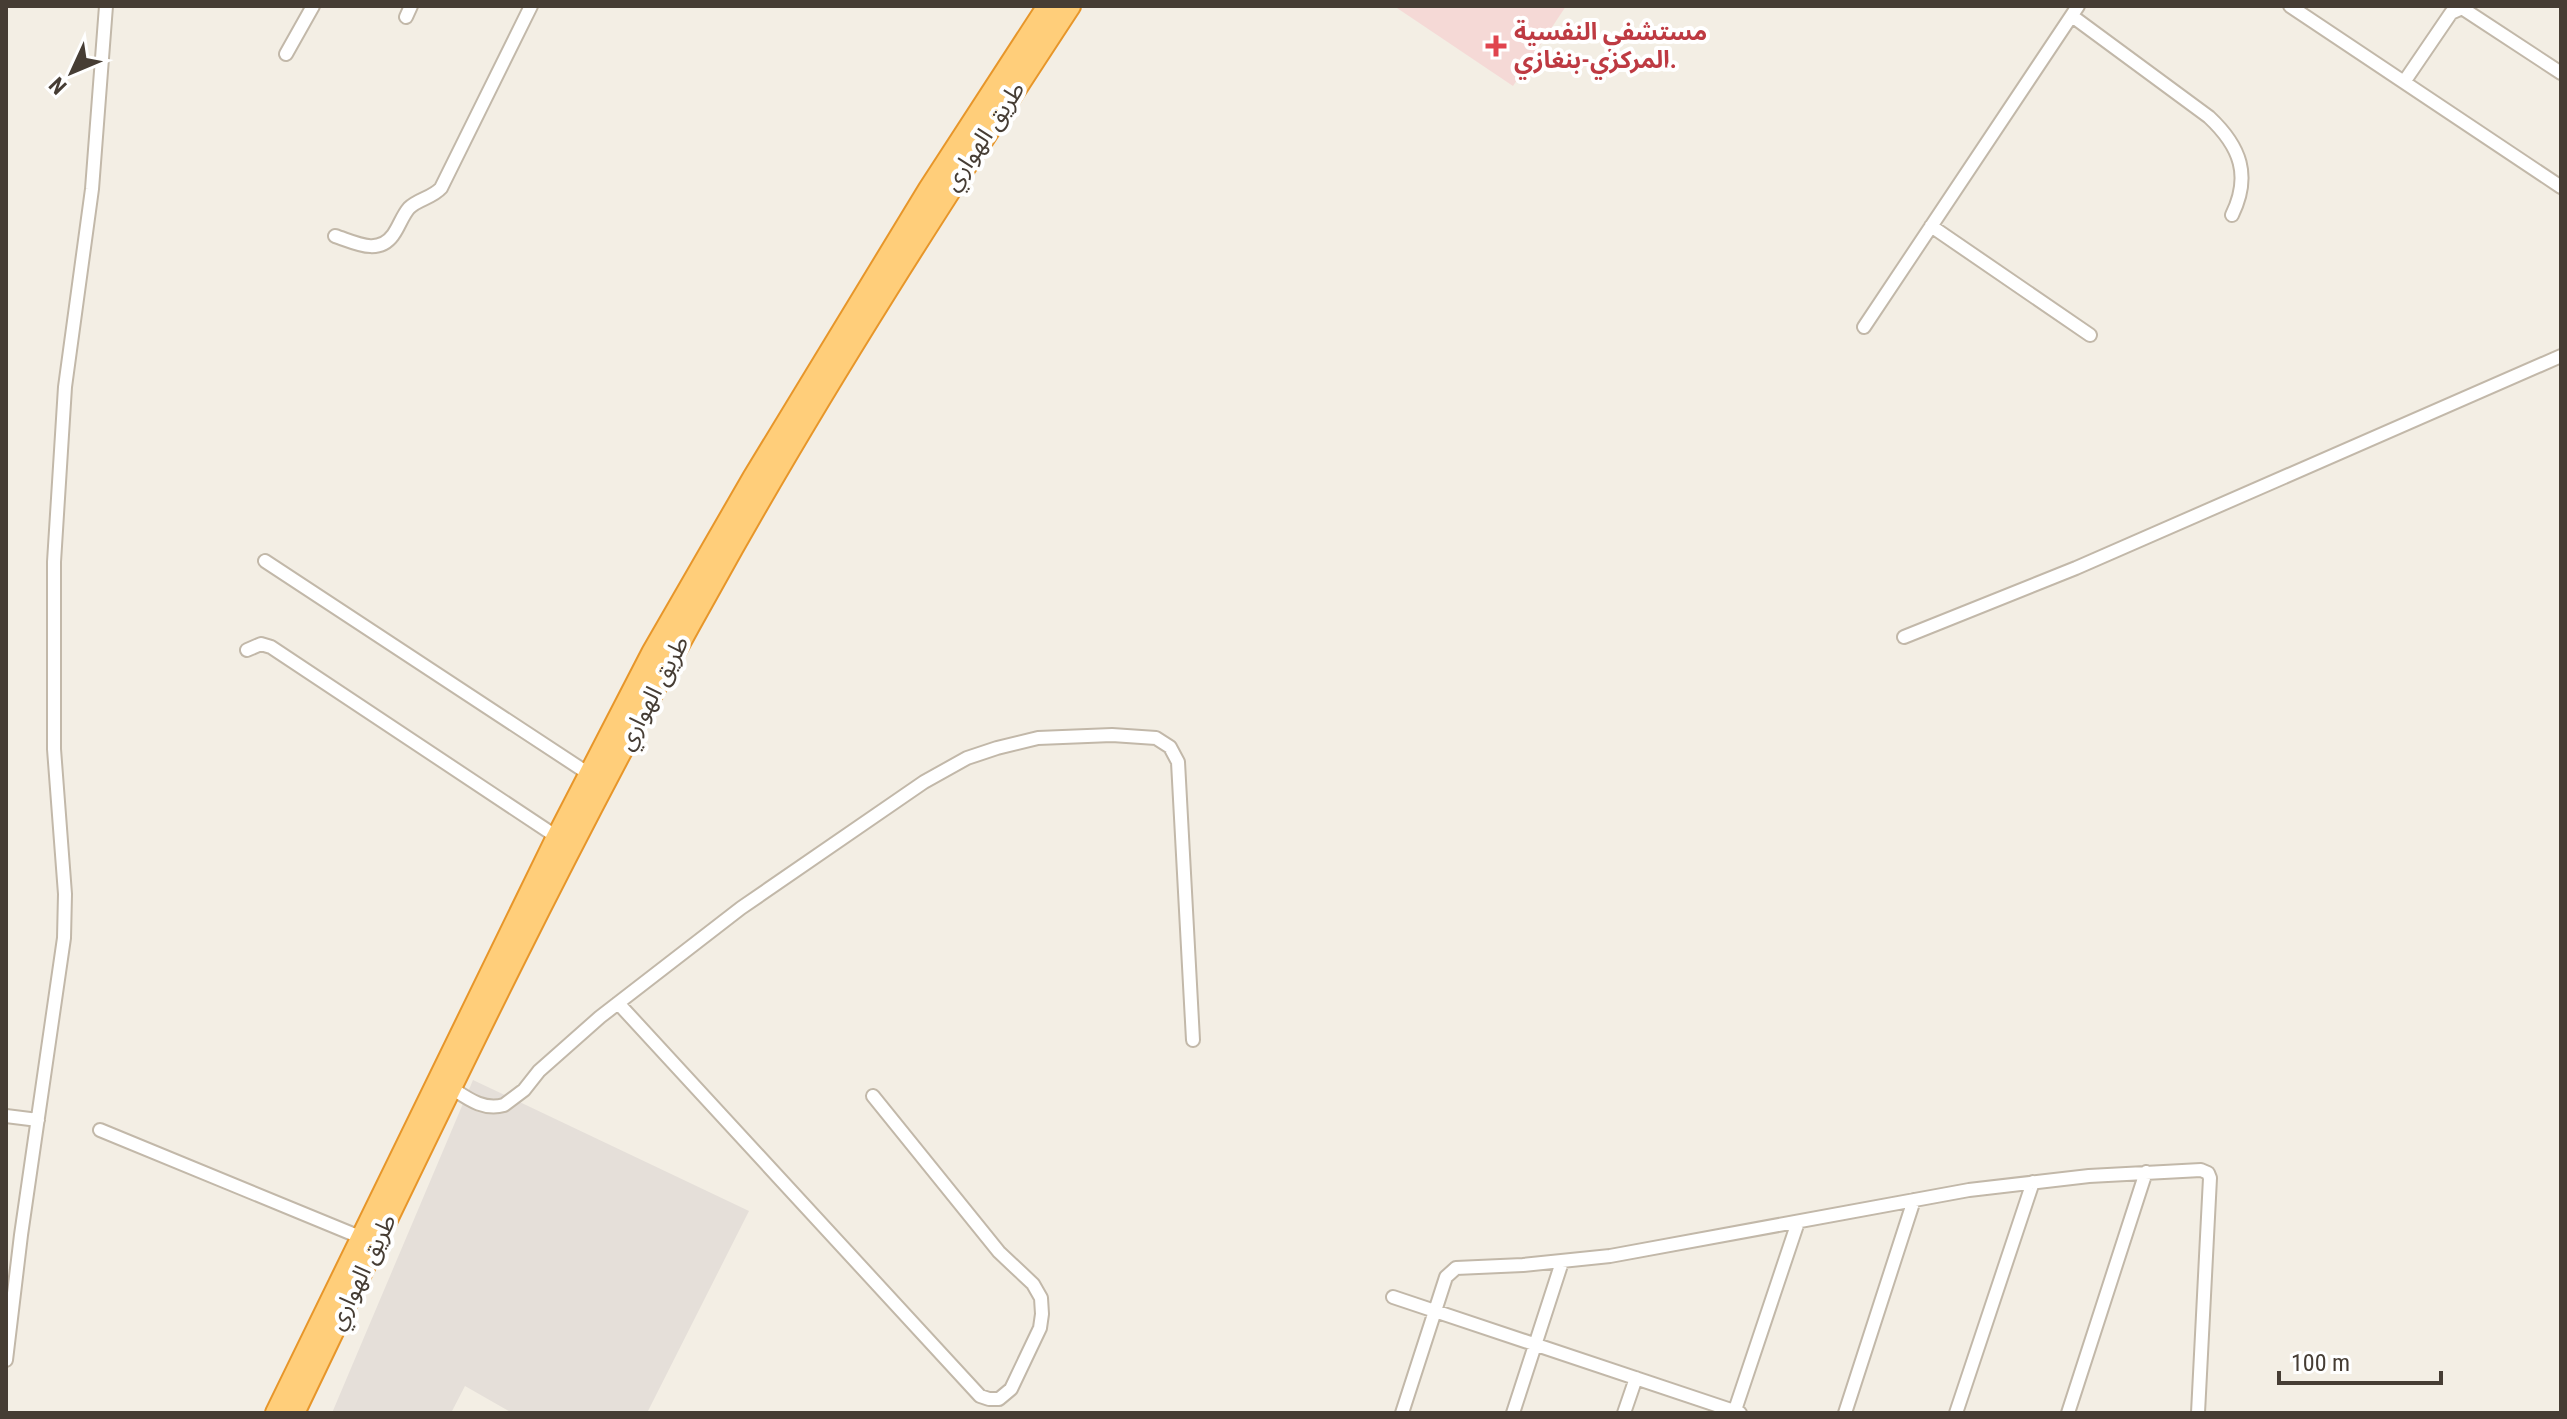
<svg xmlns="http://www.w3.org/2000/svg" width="2567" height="1419" font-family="'Roboto Condensed','Noto Sans Arabic',sans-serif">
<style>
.industrial{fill:#e5dfd9}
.medical{fill:#f5d9d6}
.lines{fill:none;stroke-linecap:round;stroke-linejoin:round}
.minor-casing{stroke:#c2b8a9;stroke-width:16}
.trunk-casing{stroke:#e7962a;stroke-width:24}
.minor{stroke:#fff;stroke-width:12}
.trunk{stroke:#ffce7a;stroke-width:20}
.health-dot{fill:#e0444e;stroke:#fff;stroke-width:3}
.labels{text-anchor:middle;stroke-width:8;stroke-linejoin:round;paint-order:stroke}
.health-label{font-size:24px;font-weight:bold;fill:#be3a42;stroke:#fff;text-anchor:start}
.street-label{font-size:24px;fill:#463d34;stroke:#fff}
</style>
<rect width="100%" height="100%" fill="#f3eee4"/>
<path class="industrial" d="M 473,1080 L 749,1211 L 647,1413 L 512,1413 L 465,1386 L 451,1413 L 332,1413 Z"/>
<path class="medical" d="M 1394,6 L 1566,6 L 1513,86 Z"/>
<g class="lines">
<defs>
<path id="minor" d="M 2290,6 L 2561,187
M 2072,16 L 2209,117 C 2241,147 2251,176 2232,215
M 406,17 L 411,6
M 286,54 L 313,6
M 2404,82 L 2451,13 L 2462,8 L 2561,73
M 1931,226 L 2090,335
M 335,236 C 354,242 378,256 393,235 C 399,227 402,216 409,208 C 418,199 432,198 441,188 L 531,6
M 1864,327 L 2078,6
M 265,561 L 589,774
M 1904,637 L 2076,568 L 2561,356
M 247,650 L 261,644 L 271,647 L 557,837
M 618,1003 L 980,1396 L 989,1399 L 999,1399 L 1011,1389 L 1040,1328 L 1042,1314 L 1041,1298 L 1033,1284 L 999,1252 L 873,1096
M 450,1087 C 467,1098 483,1111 504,1105 L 524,1090 L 539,1071 L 600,1017 L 741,908 L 924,782 L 967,758 L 997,748 L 1038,738 L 1112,735 L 1156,738 L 1170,747 L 1178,762 L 1193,1040
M 6,1116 L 38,1120
M 100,1130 L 360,1237
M 1393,1297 L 1740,1413
M 6,1360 L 21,1235 L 64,938 L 65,894 L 54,749 L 54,562 L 65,387 L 92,189 L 106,6
M 1402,1413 L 1446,1277 L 1456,1268 L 1523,1265 L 1610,1256 L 1969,1190 L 2089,1176 L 2201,1170 L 2208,1173 L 2210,1178 L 2198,1413
M 1513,1413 L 1562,1262
M 1624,1413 L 1636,1378
M 1734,1413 L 1798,1222
M 1845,1413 L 1914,1200
M 1956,1413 L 2033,1182
M 2068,1413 L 2146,1172"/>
<path id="trunk" d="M 276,1413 L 557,837 L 652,653 L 753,478 L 929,189 L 1048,6
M 294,1413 C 428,1134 561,853 713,583 C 823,385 946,195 1070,6"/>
</defs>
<use href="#minor" class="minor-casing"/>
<use href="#trunk" class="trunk-casing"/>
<use href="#minor" class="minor"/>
<use href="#trunk" class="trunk"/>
</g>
<path class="health-dot" d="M1492 34h8v8h8v8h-8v8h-8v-8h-8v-8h8z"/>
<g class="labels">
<g class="health-label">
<text x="1514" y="40">مستشفي النفسية<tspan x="1514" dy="28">المركزي-بنغازي.</tspan></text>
</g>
<g class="street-label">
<text transform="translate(984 136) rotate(-56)" y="8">طريق الهواري</text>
<text transform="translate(653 693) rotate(-62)" y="8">طريق الهواري</text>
<text transform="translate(362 1272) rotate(-64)" y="8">طريق الهواري</text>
</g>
</g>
<rect width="2567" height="1419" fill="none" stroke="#463d34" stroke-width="16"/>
<g transform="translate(72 72) rotate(226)" stroke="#ffffff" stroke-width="6" paint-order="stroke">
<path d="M0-6L14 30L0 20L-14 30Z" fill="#463d34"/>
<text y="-12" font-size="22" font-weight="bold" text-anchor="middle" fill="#463d34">N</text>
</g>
<path d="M2279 1371v12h162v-12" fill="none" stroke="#463d34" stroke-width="4"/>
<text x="2291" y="1371" font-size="24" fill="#463d34" stroke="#ffffff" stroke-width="6" paint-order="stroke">100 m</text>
</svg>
